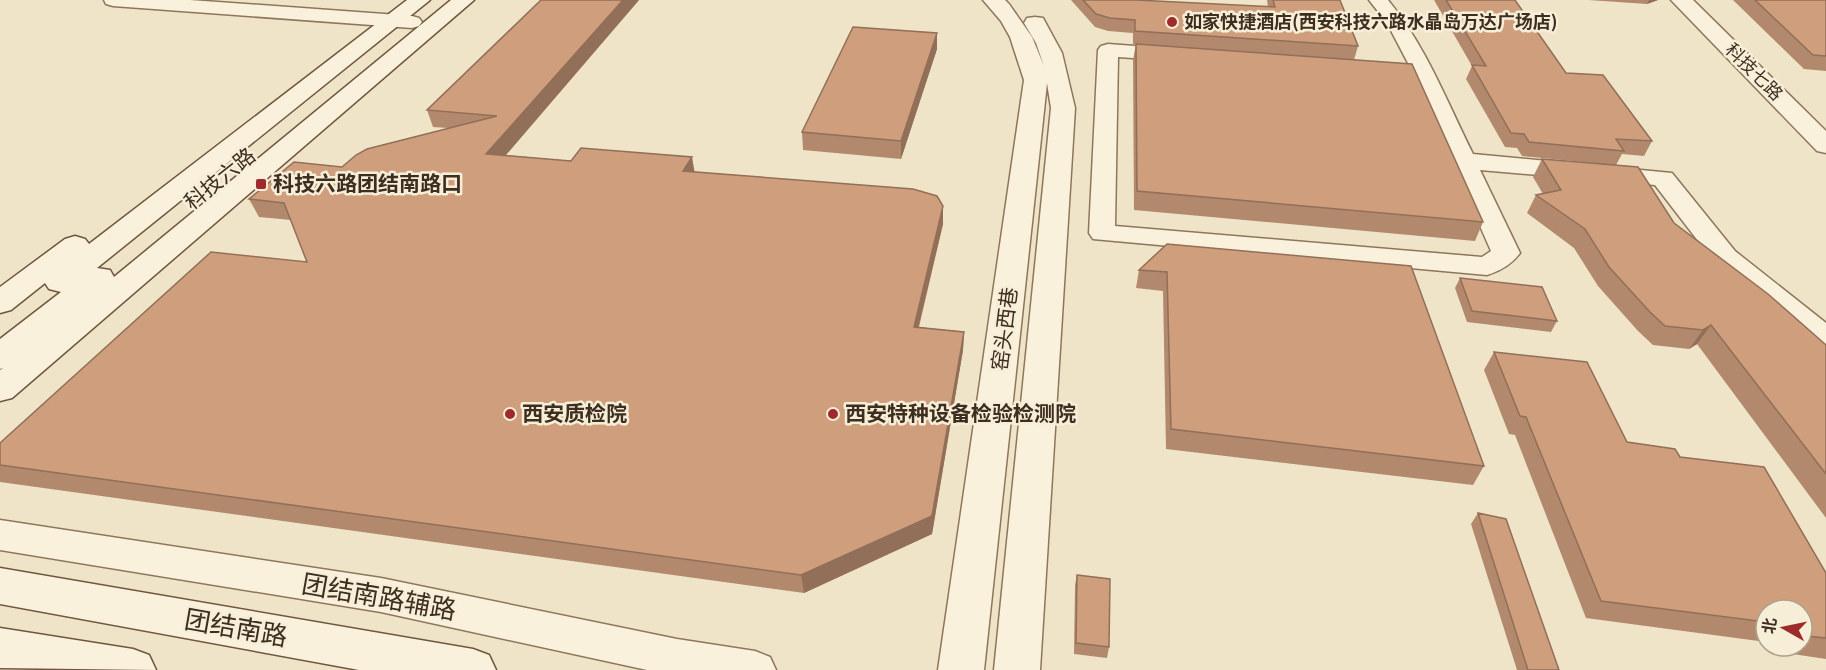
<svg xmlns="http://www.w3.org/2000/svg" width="1826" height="670" font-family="Georgia,'Noto Sans SC',serif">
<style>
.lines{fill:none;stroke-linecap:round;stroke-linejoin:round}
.minor-casing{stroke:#8d765c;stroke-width:3}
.tertiary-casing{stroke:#8d765c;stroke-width:3}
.secondary-casing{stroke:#6f573f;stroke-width:3}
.minor{fill:#faf1dc;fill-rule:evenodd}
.tertiary{fill:#faf1dc;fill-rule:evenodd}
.secondary{fill:#faf1dc;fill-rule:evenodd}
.wall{fill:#b2896c}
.shaded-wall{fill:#916f58}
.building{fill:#cf9f7d;stroke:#916f58;stroke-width:1.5}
.poi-dot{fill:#9e2a2b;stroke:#f7eed8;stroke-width:2}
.labels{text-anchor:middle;stroke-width:5;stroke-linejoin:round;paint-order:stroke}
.far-poi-label{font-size:18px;font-weight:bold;fill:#3d2e20;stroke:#f7eed8;text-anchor:start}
.far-street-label{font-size:18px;fill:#3d2e20;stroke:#f7eed8}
.street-label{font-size:21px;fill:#3d2e20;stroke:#f7eed8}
.poi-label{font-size:21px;font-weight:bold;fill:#3d2e20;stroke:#f7eed8;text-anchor:start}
.near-street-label{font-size:26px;fill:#3d2e20;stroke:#f7eed8}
</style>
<rect width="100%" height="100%" fill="#f0e4c8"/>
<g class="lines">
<defs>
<path id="minor" d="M 104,0 L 190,0 L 412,16 L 419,18 L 422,22 L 419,26 L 412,28 L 113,6 L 106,4 Z
M 1369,0 L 1388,0 C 1426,46 1447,102 1473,154 L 1672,173 L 1735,251 L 1826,323 L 1826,349 L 1815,346 L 1715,263 L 1655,185 L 1480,170 L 1520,253 C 1512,264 1500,271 1487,275 L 1093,239 L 1089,233 L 1098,50 L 1101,46 L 1108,44 L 1176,49 L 1183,51 L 1186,55 L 1183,59 L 1176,61 L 1118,57 L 1115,226 L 1482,257 L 1491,251 L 1415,79 L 1369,73 L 1365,69 L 1369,65 L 1376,63 L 1409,65 L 1387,23 Z
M 0,520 L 381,578 L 677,639 L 755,651 L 770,657 L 776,670 L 647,670 L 381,612 L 0,550 Z"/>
<path id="tertiary" d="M 983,0 L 1005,0 L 1009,4 L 1032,37 L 1044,66 L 1036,43 L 1024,23 L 1027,18 L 1035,17 L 1043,18 L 1062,53 L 1075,108 L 1040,670 L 994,670 L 1051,108 L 1047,83 L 984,670 L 938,670 L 1024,80 L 1010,37 L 1001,21 Z
M 1671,0 L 1693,0 L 1826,131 L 1826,153 L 1817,151 Z"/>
<path id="secondary" d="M 407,0 L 430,0 L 97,268 L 110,270 L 114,277 L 451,0 L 474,0 L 12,398 L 0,401 L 0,370 L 3,368 L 0,369 L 0,339 L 61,292 L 49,289 L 45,283 L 11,310 L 0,313 L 0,287 L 65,239 L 75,236 L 85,239 L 89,244 Z
M 0,568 L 473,649 L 489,655 L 496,670 L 359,670 L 0,604 Z
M 0,628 L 133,649 L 149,655 L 156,670 L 0,668 Z"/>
</defs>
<use href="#minor" class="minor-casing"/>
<use href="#tertiary" class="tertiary-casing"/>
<use href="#secondary" class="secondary-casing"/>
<use href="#minor" class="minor"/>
<use href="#tertiary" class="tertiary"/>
<use href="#secondary" class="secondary"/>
</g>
<path class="wall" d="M 541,0 L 639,0 L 506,155 L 695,172 L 943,206 L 943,224 L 919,327 L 964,332 L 963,350 L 932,534 L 804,593 L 0,482 L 0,443 L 307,262 L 291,220 L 259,217 L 249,199 L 342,167 L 448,128 L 433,127 L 427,110 Z
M 1071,0 L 1136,0 L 1268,7 L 1267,0 L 1340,0 L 1358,46 L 1354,60 L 1133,44 L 1133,33 L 1108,31 L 1095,27 Z
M 1434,0 L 1515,0 L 1566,73 L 1652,141 L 1644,156 L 1622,154 L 1616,165 L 1674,223 L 1826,345 L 1826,518 L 1697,344 L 1689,349 L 1653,345 L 1638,331 L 1598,286 L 1574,248 L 1527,213 L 1536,195 L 1543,194 L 1533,177 L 1542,159 L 1605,164 L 1522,156 L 1517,148 L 1505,147 L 1466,79 L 1472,66 Z
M 1588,0 L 1658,0 L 1647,4 Z
M 1733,0 L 1826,0 L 1826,71 L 1804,69 Z
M 1136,44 L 1483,222 L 1475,241 L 1134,210 L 1133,60 Z
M 937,49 L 901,159 L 803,150 L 802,132 Z
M 1167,244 L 1484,466 L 1473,485 L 1166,449 L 1163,291 L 1136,288 L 1139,270 Z
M 1460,278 L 1557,321 L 1551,332 L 1467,322 L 1455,288 Z
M 1494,352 L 1627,442 L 1680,457 L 1826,573 L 1826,659 L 1786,653 L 1782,646 L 1802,646 L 1802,610 L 1766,610 L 1766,642 L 1586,618 L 1515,435 L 1509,434 L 1484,370 Z
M 1478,513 L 1559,670 L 1517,670 L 1471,524 Z
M 1077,575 L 1109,647 L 1107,658 L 1074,654 L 1075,585 Z"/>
<path class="shaded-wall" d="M 623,0 L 639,0 L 492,171 L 486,154 Z
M 1649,0 L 1658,0 L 1647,4 Z
M 937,33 L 937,49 L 901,159 L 901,141 Z
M 692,157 L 695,174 L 683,171 Z
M 943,206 L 943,224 L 914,345 L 914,327 Z
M 1711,325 L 1697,344 L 1689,349 L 1703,330 Z
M 964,332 L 963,350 L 932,534 L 804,593 L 801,575 Z"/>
<path class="building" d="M 541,0 L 623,0 L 486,154 L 571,161 L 581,148 L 692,157 L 683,171 L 913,189 L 937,196 L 943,206 L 914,327 L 964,332 L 932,516 L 801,575 L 0,465 L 0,443 L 211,252 L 307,262 L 284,203 L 249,199 L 294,162 L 342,167 L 356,155 L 367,149 L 497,116 L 427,110 Z
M 1083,0 L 1136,0 L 1275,7 L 1273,0 L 1340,0 L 1358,46 L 1135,31 L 1135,20 L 1110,18 L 1096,14 Z
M 1446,0 L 1515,0 L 1566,73 L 1603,75 L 1652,141 L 1616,139 L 1624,151 L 1529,142 L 1524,134 L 1511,133 L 1472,65 L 1486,66 Z
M 1755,0 L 1826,0 L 1826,56 L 1813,55 Z
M 853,27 L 937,33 L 901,141 L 802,132 Z
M 1136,44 L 1412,64 L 1483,222 L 1137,191 Z
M 1542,159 L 1638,167 L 1674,223 L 1768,294 L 1826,345 L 1826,474 L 1711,325 L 1703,330 L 1665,326 L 1650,312 L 1609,267 L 1585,229 L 1536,195 L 1561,190 Z
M 1167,244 L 1411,266 L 1484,466 L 1171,429 L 1167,272 L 1139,270 Z
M 1460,278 L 1542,287 L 1557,321 L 1472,311 Z
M 1494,352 L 1587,362 L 1627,442 L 1675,449 L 1680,457 L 1764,467 L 1826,573 L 1826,638 L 1805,636 L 1802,629 L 1802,610 L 1766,610 L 1766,622 L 1601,601 L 1526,417 L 1520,416 Z
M 1478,513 L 1506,519 L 1559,670 L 1528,670 Z
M 1077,575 L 1110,579 L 1109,647 L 1076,643 Z"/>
<g class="poi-dot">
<circle cx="1172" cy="22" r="6"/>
<rect x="255" y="178" width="12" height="12" rx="3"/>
<circle cx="510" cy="414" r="6"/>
<circle cx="833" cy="414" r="6"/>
</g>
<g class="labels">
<g class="far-poi-label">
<text x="1184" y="28">如家快捷酒店(西安科技六路水晶岛万达广场店)</text>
</g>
<g class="far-street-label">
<text transform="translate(1754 72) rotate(45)" y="6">科技七路</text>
</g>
<g class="street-label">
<text transform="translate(220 179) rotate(-39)" y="7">科技六路</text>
<text transform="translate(1005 329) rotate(-83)" y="7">窑头西巷</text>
</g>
<g class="poi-label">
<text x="273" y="191">科技六路团结南路口</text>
<text x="522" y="421">西安质检院</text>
<text x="845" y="421">西安特种设备检验检测院</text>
</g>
<g class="near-street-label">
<text transform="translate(379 597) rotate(10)" y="9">团结南路辅路</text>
<text transform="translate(236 628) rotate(10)" y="9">团结南路</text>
</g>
</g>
<g transform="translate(1784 628) rotate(279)"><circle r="28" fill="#f7eed8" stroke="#ada18e" stroke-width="1.5"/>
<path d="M0-4.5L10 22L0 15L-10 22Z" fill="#9e2a2b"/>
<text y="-9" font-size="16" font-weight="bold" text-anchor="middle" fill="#3d2e20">北</text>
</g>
</svg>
